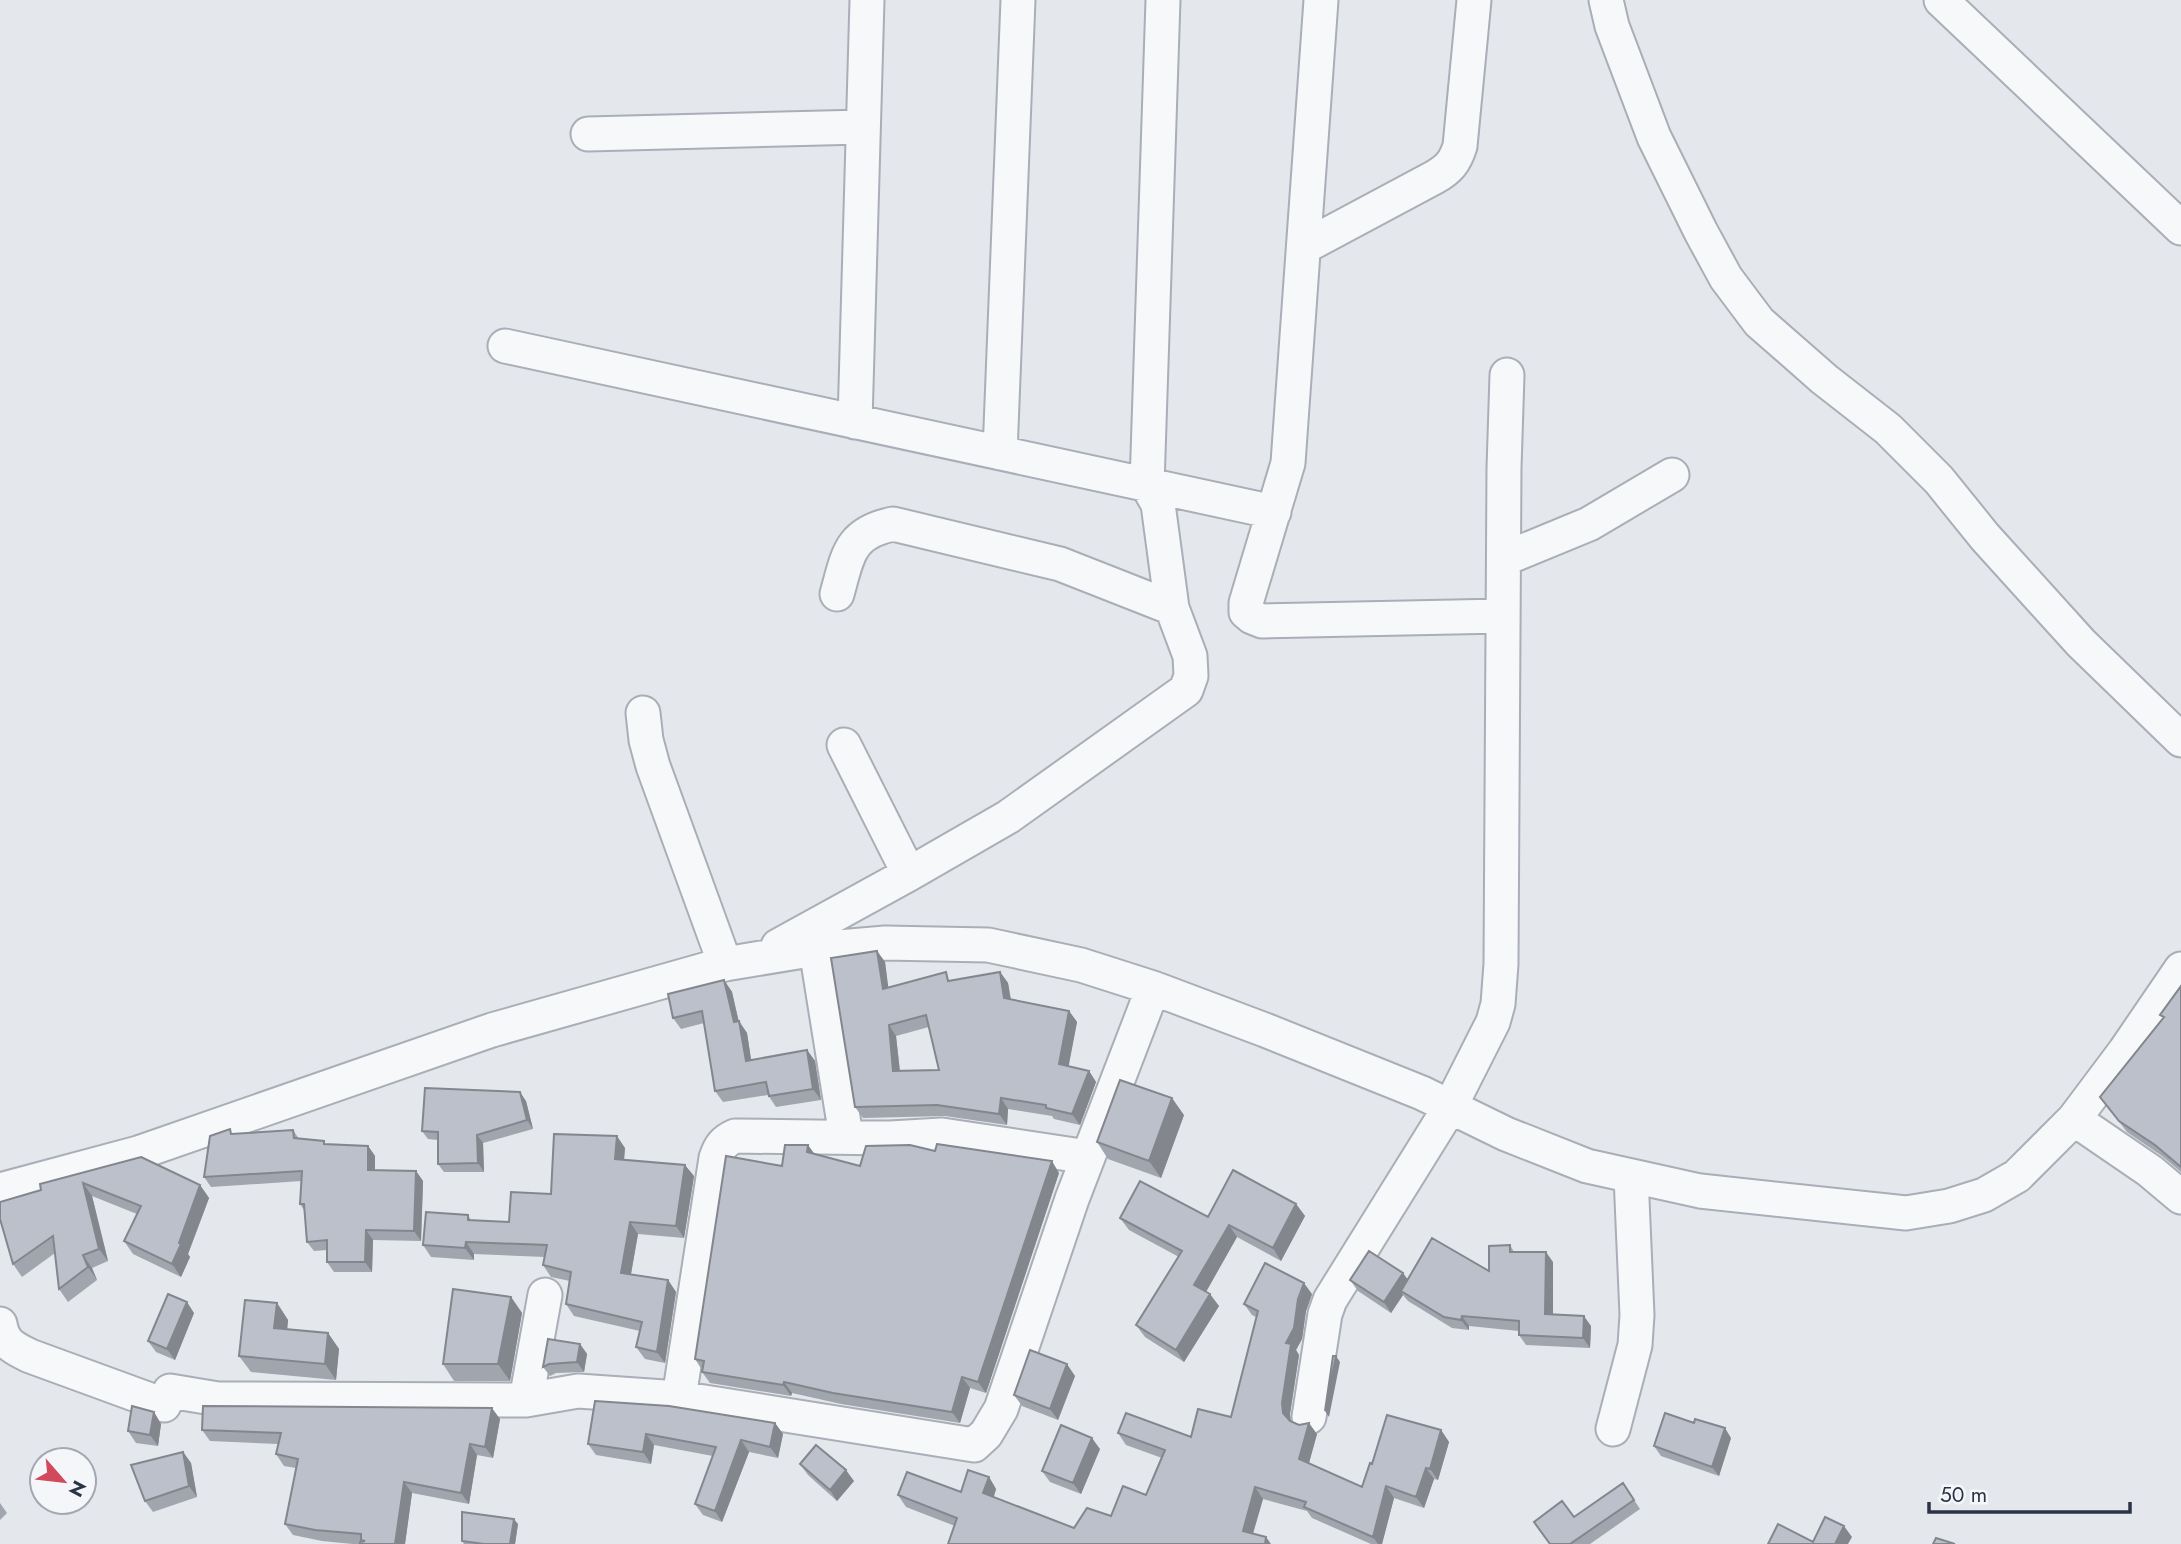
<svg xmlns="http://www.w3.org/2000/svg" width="2181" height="1544" font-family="Jost,sans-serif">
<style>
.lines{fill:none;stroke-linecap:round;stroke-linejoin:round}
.minor-casing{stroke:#a9aeb7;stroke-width:37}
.minor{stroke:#f7f8fa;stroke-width:33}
.wall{fill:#a1a5ae;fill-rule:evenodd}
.shaded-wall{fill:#83868d}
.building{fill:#bbc0ca;stroke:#83868d;stroke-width:2;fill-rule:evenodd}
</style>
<rect width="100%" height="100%" fill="#e4e7ec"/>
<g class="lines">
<defs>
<path id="minor" d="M 1321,0 L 1288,463 L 1246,603 L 1246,612 L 1252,617 L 1262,621 L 1503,616
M 1606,0 L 1612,26 L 1654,137 L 1701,232 L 1726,278 L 1759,322 L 1824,379 L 1888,429 L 1939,480 L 1985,537 L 2081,643 L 2181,740
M 1941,0 L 2181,228
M 588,134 L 863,127
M 1304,247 L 1435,177 C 1449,169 1455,162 1460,146 L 1474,0
M 505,346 L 1274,512
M 855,422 L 867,0
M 1000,453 L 1018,0
M 1504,559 L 1589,524 L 1672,475
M 837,594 C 848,555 849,533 893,524 L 1060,564 L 1172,608
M 643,713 L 646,740 L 653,766 L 725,964
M 844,745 L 909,874
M 778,946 L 909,874 L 1008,817 L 1186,690 L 1191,676 L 1190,656 L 1172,608 L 1158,504 L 1147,485 L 1163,0
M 816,949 L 846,1136
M 2074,1119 L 2150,1171 L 2181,1197
M 0,1190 L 138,1153 L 492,1030 L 725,964 L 816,949 L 885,943 L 988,945 L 1081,965 L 1153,988 L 1265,1030 L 1422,1093 L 1506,1134 L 1587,1166 L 1700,1191 L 1906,1213 L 1949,1206 L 1984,1195 L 2017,1176 L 2074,1119 L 2125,1051 L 2181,969
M 0,1324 C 3,1343 13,1348 30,1356 L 164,1405 L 170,1391 L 218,1399 L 526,1400 L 578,1391 L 679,1398 L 974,1445 L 986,1434 L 1001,1409 L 1072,1199 L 1153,988
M 679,1398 L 716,1158 C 720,1146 724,1141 735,1136 L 890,1138 L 942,1135 L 1088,1157
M 526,1400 L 545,1295
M 1309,1417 L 1325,1314 L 1330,1300 L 1450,1107 L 1493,1022 L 1498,1004 L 1501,964 L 1504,468 L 1507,375
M 1613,1429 L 1635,1345 L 1637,1315 L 1631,1176"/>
</defs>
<use href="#minor" class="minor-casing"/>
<use href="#minor" class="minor"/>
</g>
<path class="wall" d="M 877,951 L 885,962 L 888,988 L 951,981 L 1000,972 L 1008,983 L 1011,999 L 1069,1011 L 1077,1022 L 1068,1066 L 1089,1071 L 1096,1082 L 1080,1125 L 1054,1119 L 1052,1116 L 1008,1109 L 1007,1125 L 945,1116 L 863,1118 L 855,1107 ZM 929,1027 L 939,1070 L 900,1071 L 896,1036 Z
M 724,980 L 732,992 L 739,1022 L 747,1033 L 751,1060 L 807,1050 L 815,1061 L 821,1100 L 776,1107 L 768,1095 L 723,1102 L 715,1091 L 704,1023 L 681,1029 L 673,1018 Z
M 2181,986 L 2181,1172 L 2162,1156 L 2127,1132 L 2100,1097 L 2163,1018 L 2160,1015 Z
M 526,1101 L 533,1129 L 483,1143 L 484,1172 L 444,1172 L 438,1164 L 438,1140 L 428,1139 L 422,1131 Z
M 1184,1115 L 1161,1178 L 1108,1159 L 1097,1142 Z
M 293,1130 L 299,1139 L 326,1145 L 368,1146 L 375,1156 L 375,1170 L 416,1171 L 423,1181 L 421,1241 L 373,1240 L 372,1272 L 334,1272 L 327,1262 L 327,1250 L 314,1251 L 307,1242 L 304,1210 L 300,1204 L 301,1181 L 211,1187 L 204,1177 L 234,1134 Z
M 625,1148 L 624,1160 L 694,1176 L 684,1238 L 638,1234 L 631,1274 L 668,1280 L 676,1292 L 665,1363 L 645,1359 L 636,1347 L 640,1331 L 574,1316 L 566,1304 L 570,1281 L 551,1277 L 543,1265 L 545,1257 L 474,1254 L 474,1260 L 431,1257 L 423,1245 L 468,1215 L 471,1220 L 509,1222 Z
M 935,1151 L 1059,1173 L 986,1393 L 970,1388 L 960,1423 L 841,1404 L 792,1393 L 791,1396 L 710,1383 L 702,1372 L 702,1370 L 695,1359 L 814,1154 L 860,1166 Z
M 141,1157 L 200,1185 L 209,1198 L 188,1254 L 190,1257 L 181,1277 L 133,1254 L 124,1241 L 137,1214 L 92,1196 L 108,1261 L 92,1268 L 97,1280 L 68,1302 L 59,1289 L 55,1253 L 22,1277 L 13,1264 L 41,1190 Z
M 1296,1204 L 1305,1216 L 1281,1261 L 1237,1237 L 1206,1292 L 1219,1306 L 1184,1362 L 1145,1337 L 1136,1325 L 1179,1257 L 1129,1230 L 1120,1218 L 1208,1217 Z
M 1510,1245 L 1514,1252 L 1553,1262 L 1553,1314 L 1591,1326 L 1590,1348 L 1526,1345 L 1519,1335 L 1519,1331 L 1469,1326 L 1469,1330 L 1452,1328 L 1408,1301 L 1403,1295 L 1391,1313 L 1358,1291 L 1350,1280 L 1403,1273 L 1407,1280 L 1489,1271 Z
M 1312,1294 L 1306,1311 L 1302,1339 L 1296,1350 L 1299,1355 L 1290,1414 L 1291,1422 L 1317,1434 L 1309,1463 L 1362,1487 L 1372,1464 L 1441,1430 L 1449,1442 L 1438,1480 L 1434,1479 L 1424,1508 L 1394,1498 L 1382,1544 L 1371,1544 L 1312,1518 L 1307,1511 L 1263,1499 L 1253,1534 L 955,1526 L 906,1507 L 898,1495 L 961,1492 L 989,1477 L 996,1489 L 994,1497 L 1074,1528 L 1111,1516 L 1146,1495 L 1162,1458 L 1126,1445 L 1118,1433 L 1191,1437 L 1231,1417 L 1256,1317 L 1252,1315 L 1244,1304 Z
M 511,1297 L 522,1313 L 510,1381 L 454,1381 L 443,1364 Z
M 277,1303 L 288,1320 L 287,1329 L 328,1333 L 339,1349 L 336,1380 L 251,1372 L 239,1356 Z
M 194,1313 L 175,1360 L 156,1352 L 148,1341 Z
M 580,1344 L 587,1354 L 584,1372 L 556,1373 L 550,1376 L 543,1367 Z
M 1075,1376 L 1058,1420 L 1022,1406 L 1014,1395 Z
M 595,1401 L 775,1423 L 783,1434 L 778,1458 L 749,1452 L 722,1522 L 703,1515 L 695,1504 L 713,1456 L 654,1445 L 651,1464 L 596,1455 L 588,1444 Z
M 154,1412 L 161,1424 L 158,1446 L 136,1443 L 128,1431 Z
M 500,1419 L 493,1458 L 477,1455 L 469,1504 L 412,1493 L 405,1544 L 353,1544 L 322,1541 L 293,1535 L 285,1524 L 296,1468 L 284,1466 L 276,1454 L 278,1444 L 210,1441 L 202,1430 Z
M 1731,1438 L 1719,1476 L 1661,1456 L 1654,1446 Z
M 1100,1449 L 1081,1494 L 1050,1482 L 1042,1471 Z
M 183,1452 L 191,1463 L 197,1497 L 153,1512 L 145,1501 Z
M 800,1464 L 854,1481 L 837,1501 L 808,1475 Z
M 1623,1483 L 1640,1509 L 1590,1544 L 1550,1544 L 1574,1517 Z
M 0,1503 L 7,1513 L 0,1520 Z
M 518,1524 L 515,1544 L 464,1544 L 462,1541 Z"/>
<path class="shaded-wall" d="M 877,951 L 885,962 L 890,1000 L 883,989 Z
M 1000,972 L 1008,983 L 1012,1009 L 1004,998 Z
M 724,980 L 732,992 L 740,1028 L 739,1021 L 747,1033 L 753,1072 L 746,1061 L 734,1022 Z
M 1069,1011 L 1077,1022 L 1067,1075 L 1059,1064 Z
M 889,1025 L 896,1036 L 901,1082 L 893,1071 Z
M 807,1050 L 815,1061 L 821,1100 L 813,1089 Z
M 1089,1071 L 1096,1082 L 1080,1125 L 1072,1114 Z
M 520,1092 L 526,1101 L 533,1129 L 527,1120 Z
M 1001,1098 L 1008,1109 L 1007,1125 L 999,1114 Z
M 1172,1098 L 1184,1115 L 1161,1178 L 1149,1161 Z
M 477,1135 L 483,1143 L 484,1172 L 478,1163 Z
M 617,1136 L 625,1148 L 623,1171 L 615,1159 Z
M 808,1145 L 816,1156 L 807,1152 Z
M 368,1146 L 375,1156 L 375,1180 L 368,1170 Z
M 1052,1161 L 1059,1173 L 986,1393 L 978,1382 Z
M 685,1165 L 694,1176 L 684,1238 L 676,1226 Z
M 416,1171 L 423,1181 L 421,1241 L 414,1231 Z
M 83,1183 L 92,1196 L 108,1261 L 99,1249 Z
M 200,1185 L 209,1198 L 188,1254 L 190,1257 L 181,1277 L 172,1264 Z
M 1296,1204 L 1305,1216 L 1281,1261 L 1273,1248 Z
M 630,1222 L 638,1234 L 629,1285 L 621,1273 Z
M 1229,1225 L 1237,1237 L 1203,1297 L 1194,1285 Z
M 366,1230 L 373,1240 L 372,1272 L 365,1262 Z
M 466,1242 L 474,1254 L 474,1260 L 465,1248 Z
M 1546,1252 L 1553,1262 L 1553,1324 L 1545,1314 Z
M 83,1255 L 92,1268 L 97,1280 L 88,1267 Z
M 1403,1273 L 1411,1284 L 1401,1291 L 1403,1295 L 1391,1313 L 1384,1302 Z
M 668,1280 L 676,1292 L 665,1363 L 657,1352 Z
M 1304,1283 L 1312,1294 L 1306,1311 L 1302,1339 L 1296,1350 L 1299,1355 L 1290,1414 L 1291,1425 L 1283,1413 L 1282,1403 L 1286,1343 Z
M 1210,1294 L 1219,1306 L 1184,1362 L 1176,1350 Z
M 511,1297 L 522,1313 L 510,1381 L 498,1364 Z
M 187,1302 L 194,1313 L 175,1360 L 167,1349 Z
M 277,1303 L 288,1320 L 286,1344 L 274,1328 Z
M 1462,1316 L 1469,1326 L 1469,1330 L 1461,1320 Z
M 1584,1316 L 1591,1326 L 1590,1348 L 1583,1338 Z
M 328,1333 L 339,1349 L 336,1380 L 325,1364 Z
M 580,1344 L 587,1354 L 584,1372 L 577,1362 Z
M 1336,1356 L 1340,1362 L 1329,1417 L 1325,1411 Z
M 1067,1364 L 1075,1376 L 1058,1420 L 1050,1409 Z
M 962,1377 L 970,1388 L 960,1423 L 952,1412 Z
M 784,1382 L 792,1393 L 791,1396 L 783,1385 Z
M 492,1408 L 500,1419 L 493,1458 L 485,1447 Z
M 154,1412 L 161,1424 L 158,1446 L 150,1435 Z
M 775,1423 L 783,1434 L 778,1458 L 770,1447 Z
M 1309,1423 L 1317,1434 L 1307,1470 L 1299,1459 Z
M 1725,1428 L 1731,1438 L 1719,1476 L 1712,1467 Z
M 1441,1430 L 1449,1442 L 1438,1480 L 1430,1469 Z
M 646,1434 L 654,1445 L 651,1464 L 643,1452 Z
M 1092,1438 L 1100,1449 L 1081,1494 L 1073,1483 Z
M 741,1440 L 749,1452 L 722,1522 L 715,1511 Z
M 470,1444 L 477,1455 L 469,1504 L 461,1493 Z
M 183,1452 L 191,1463 L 197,1497 L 189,1486 Z
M 1426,1468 L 1434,1479 L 1424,1508 L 1416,1497 Z
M 846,1470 L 854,1481 L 837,1501 L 830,1490 Z
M 989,1477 L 996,1489 L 991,1504 L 983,1493 Z
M 404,1482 L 412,1493 L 405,1544 L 395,1544 Z
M 1386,1486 L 1394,1498 L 1382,1544 L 1378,1544 L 1373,1537 Z
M 1255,1487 L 1263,1499 L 1250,1543 L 1243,1531 Z
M 514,1519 L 518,1524 L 515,1544 L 510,1544 Z
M 1844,1526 L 1852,1537 L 1848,1544 L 1835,1544 Z
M 1266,1537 L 1271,1544 L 1265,1544 Z"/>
<path class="building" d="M 877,951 L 883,989 L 946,972 L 948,981 L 1000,972 L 1004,998 L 1069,1011 L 1059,1064 L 1089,1071 L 1072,1114 L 1046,1108 L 1046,1105 L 1001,1098 L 999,1114 L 937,1105 L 855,1107 L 831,958 ZM 926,1015 L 939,1070 L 893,1071 L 889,1025 Z
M 724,980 L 734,1022 L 739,1021 L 746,1061 L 807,1050 L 813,1089 L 769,1096 L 766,1082 L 715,1091 L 702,1011 L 673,1018 L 668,994 Z
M 2181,986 L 2181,1167 L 2155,1145 L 2119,1121 L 2100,1097 L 2164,1017 L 2160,1015 Z
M 1120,1080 L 1172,1098 L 1149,1161 L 1097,1142 Z
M 425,1088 L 520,1092 L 527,1120 L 477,1135 L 478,1163 L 438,1164 L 438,1132 L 422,1131 Z
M 230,1129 L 231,1134 L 293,1130 L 294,1138 L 324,1141 L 324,1144 L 368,1146 L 368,1170 L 416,1171 L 414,1231 L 366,1230 L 365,1262 L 327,1262 L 327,1240 L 307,1242 L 304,1204 L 300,1204 L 302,1171 L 204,1177 L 210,1136 Z
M 554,1134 L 617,1136 L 615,1159 L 685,1165 L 676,1226 L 630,1222 L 621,1273 L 668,1280 L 657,1352 L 636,1347 L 642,1322 L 566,1304 L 571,1272 L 543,1265 L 547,1245 L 466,1242 L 465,1248 L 423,1245 L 426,1212 L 468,1215 L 468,1220 L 509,1222 L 511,1192 L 551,1194 Z
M 937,1144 L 1052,1161 L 978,1382 L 962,1377 L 952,1412 L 833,1393 L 784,1382 L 783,1385 L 702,1372 L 704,1361 L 695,1359 L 726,1156 L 782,1166 L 785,1145 L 808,1145 L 807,1152 L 860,1166 L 866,1146 L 910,1145 L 935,1151 Z
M 141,1157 L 200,1185 L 179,1243 L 181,1244 L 172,1264 L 124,1241 L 141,1206 L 83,1183 L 99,1249 L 83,1255 L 88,1267 L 59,1289 L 53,1236 L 13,1264 L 0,1219 L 0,1202 L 41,1190 L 40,1184 Z
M 1233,1170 L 1296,1204 L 1273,1248 L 1229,1225 L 1194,1285 L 1210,1294 L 1176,1350 L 1136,1325 L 1182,1251 L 1120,1218 L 1140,1181 L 1208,1217 Z
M 1432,1238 L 1489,1271 L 1489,1246 L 1510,1245 L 1510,1252 L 1546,1252 L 1545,1314 L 1584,1316 L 1583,1338 L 1519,1335 L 1519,1321 L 1462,1316 L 1461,1320 L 1444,1317 L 1401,1291 Z
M 1369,1251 L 1403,1273 L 1384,1302 L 1350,1280 Z
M 1265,1263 L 1304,1283 L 1298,1299 L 1294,1328 L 1286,1343 L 1291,1344 L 1282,1403 L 1283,1413 L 1290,1421 L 1299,1425 L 1309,1423 L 1299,1459 L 1362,1487 L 1370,1463 L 1372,1464 L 1387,1415 L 1441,1430 L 1430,1469 L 1426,1468 L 1416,1497 L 1386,1486 L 1373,1537 L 1304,1507 L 1306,1502 L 1255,1487 L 1243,1531 L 1266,1537 L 1265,1544 L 948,1544 L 957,1518 L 898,1495 L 907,1472 L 961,1492 L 968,1470 L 989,1477 L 983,1493 L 1074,1528 L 1087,1508 L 1111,1516 L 1123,1486 L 1146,1495 L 1165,1450 L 1118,1433 L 1126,1413 L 1191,1437 L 1198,1409 L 1231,1417 L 1258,1311 L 1244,1304 Z
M 453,1289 L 511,1297 L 498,1364 L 443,1364 Z
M 168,1294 L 187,1302 L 167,1349 L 148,1341 Z
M 245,1300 L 277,1303 L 274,1328 L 328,1333 L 325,1364 L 239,1356 Z
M 548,1339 L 580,1344 L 577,1362 L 549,1364 L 543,1367 Z
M 1030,1350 L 1067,1364 L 1050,1409 L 1014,1395 Z
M 1333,1356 L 1336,1356 L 1325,1411 Z
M 595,1401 L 669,1406 L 775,1423 L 770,1447 L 741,1440 L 715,1511 L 695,1504 L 716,1447 L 646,1434 L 643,1452 L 588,1444 Z
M 132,1406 L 154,1412 L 150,1435 L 128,1431 Z
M 203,1406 L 492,1408 L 485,1447 L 470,1444 L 461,1493 L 404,1482 L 395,1544 L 360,1544 L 360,1542 L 365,1541 L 361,1540 L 361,1534 L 315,1530 L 285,1524 L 298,1459 L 276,1454 L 281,1433 L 202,1430 Z
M 1665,1413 L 1694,1423 L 1695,1419 L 1725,1428 L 1712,1467 L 1654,1446 Z
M 1061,1425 L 1092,1438 L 1073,1483 L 1042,1471 Z
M 816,1445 L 846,1470 L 830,1490 L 800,1464 Z
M 183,1452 L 189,1486 L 145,1501 L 131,1465 Z
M 1623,1483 L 1634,1500 L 1570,1544 L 1550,1544 L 1534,1522 L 1562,1501 L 1574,1517 Z
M 462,1512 L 514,1519 L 510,1544 L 484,1544 L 462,1541 Z
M 1825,1517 L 1844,1526 L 1835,1544 L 1768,1544 L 1778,1524 L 1813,1542 Z
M 1936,1538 L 1955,1544 L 1933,1544 Z"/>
<g transform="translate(63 1481) rotate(118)"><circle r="33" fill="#f4f6f9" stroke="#a4a8b1" stroke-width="2"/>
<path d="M0-5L12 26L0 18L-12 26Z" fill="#d1495b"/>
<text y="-10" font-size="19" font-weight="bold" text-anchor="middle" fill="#2b3445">N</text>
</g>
<path d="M1929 1502v10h201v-10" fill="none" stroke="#2b3445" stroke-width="3.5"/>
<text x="1940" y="1502" font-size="21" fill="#2b3445" stroke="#f4f6f9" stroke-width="5" paint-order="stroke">50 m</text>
</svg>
